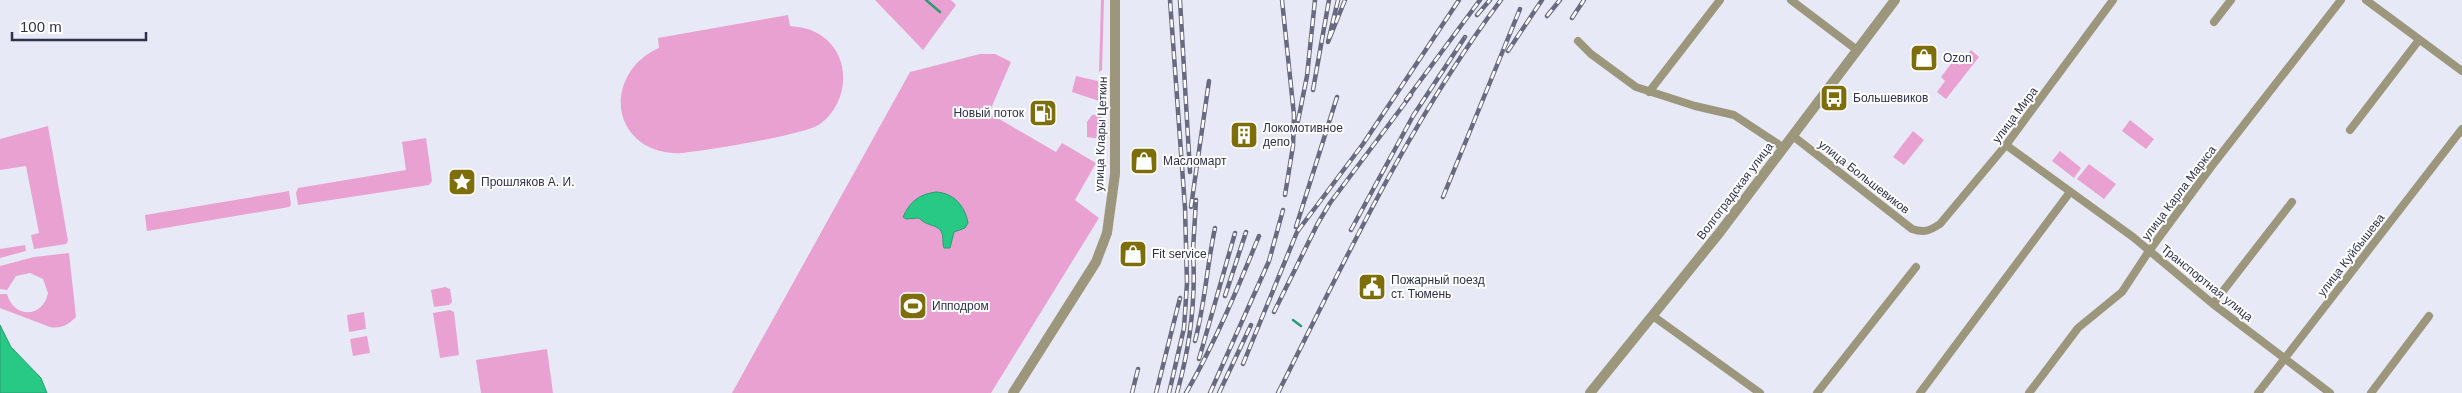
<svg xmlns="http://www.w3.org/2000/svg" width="2462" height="393" font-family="Helvetica,sans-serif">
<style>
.green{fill:#e9a1d2}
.water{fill:#28c984;stroke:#2a9b73}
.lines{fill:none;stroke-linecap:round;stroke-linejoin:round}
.stream{stroke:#2a9b73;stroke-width:2.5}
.minor{stroke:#9c977c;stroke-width:8}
.tertiary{stroke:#9c977c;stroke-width:10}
.rail-casing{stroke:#686a80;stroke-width:4.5}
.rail{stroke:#fff;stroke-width:2.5;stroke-dasharray:8;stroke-linecap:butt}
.labels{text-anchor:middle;stroke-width:4;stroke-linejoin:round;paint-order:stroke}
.poi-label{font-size:12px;fill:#2e314a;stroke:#fff;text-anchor:start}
.street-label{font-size:12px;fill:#2e314a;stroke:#fff}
</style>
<rect width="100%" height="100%" fill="#e7e9f6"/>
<path class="green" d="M 875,0 L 951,0 L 956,5 L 923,50 Z
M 1101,0 L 1104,0 L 1102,70 L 1099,72 Z
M 788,15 L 790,26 C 802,27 812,29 822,36 C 853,58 848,104 820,124 C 805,135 704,151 682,153 C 669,154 654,151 642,143 C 605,116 620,64 659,48 L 658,38 Z
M 1971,50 L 1979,57 L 1946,99 L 1937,92 L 1945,81 L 1941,77 L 1954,60 L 1960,65 Z
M 980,54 L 995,54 L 1011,62 L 989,113 L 1056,152 L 1062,143 L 1096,163 L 1075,200 L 1099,218 L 991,393 L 732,393 L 910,72 Z
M 1076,76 L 1102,82 C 1106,88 1104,97 1099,101 L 1072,92 Z
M 1102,114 L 1100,139 L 1087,137 L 1087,122 L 1092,115 Z
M 2130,120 L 2154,139 L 2146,149 L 2122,131 Z
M 48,126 L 68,241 L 66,244 L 34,249 L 31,235 L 39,233 L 26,166 L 0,170 L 0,139 Z
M 1913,131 L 1924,140 L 1904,165 L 1893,157 Z
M 426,138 L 432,181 L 429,185 L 298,205 L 296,193 L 298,188 L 406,170 L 402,142 Z
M 2060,151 L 2081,168 L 2074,178 L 2052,161 Z
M 2089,164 L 2116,184 L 2104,199 L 2077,179 Z
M 289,191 L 291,205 L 289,207 L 147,231 L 145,215 Z
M 25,245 L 26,251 L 0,258 L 0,249 Z
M 69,253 L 76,317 C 68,325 61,329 50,327 L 0,308 L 0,294 L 7,294 C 14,319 43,318 48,293 L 43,279 L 30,273 L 16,276 L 7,290 L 0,289 L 0,266 L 34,257 Z
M 445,287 L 450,289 L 452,302 L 449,305 L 434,307 L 431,290 Z
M 450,310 L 454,312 L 459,355 L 440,358 L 433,313 Z
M 364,312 L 366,329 L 349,332 L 347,315 Z
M 367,336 L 370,353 L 353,356 L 350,339 Z
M 547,349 L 553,393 L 481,393 L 476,360 Z"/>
<path class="water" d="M 936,192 C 954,193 965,206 968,223 L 965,228 L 954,232 L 950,248 L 944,248 C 942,243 944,236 941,231 C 936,224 926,226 919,218 L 906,219 L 903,217 C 910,201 920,194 936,192 Z
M 0,325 L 11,347 L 41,378 L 47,393 L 0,393 Z"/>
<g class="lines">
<path class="stream" d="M 926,0 L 940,12
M 1293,320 L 1301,326"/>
<path class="minor" d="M 1791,0 L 1857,50
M 2366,0 L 2462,71
M 2214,22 L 2231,0
M 1578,41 L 1591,54 L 1636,87 L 1695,106 L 1734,115 L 1784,148
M 1649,92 L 1720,0
M 2350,130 L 2419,40
M 1793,136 L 1912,229 C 1924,233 1929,231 1940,224 L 2006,145 L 2113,0
M 2006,145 L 2133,237 L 2213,304 L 2330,393
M 2213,304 L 2292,202
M 1653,316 L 1760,393
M 1817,393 L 1916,267
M 1920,393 L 2070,192
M 2029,393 L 2078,328 L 2122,292 L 2149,251 L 2211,167 L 2341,0
M 2258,393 L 2462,129
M 2371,393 L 2429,316"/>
<path class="tertiary" d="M 1013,393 L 1096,262 L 1107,233 L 1115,174 L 1115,0
M 1590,393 L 1720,232 L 1895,0"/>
<defs>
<path id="rail" d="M 1180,0 L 1190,172
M 1282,0 L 1294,115 L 1293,146 L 1285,195
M 1338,0 L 1328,42 L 1345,0
M 1477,15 L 1490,0
M 1547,16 L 1560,0
M 1572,18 L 1584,0
M 1508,51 L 1542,0
M 1313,90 L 1329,0
M 1406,100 L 1480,0
M 1298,121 L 1307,76 L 1315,0
M 1443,197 L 1520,9
M 1191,207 L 1209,81
M 1296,227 L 1337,97
M 1351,230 L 1413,116 L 1465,37
M 1193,250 L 1196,200
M 1225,296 L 1246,232
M 1274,312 L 1318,223 L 1330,203 L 1411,95
M 1195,341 C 1205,304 1207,265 1215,228
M 1199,359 L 1235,233
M 1243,364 L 1297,232 L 1363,144 L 1459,0
M 1132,393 L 1138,369
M 1156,393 L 1180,298
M 1169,393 L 1184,328 L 1187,283 L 1185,208 L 1170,0
M 1177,393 C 1190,347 1196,300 1193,252
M 1186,393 C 1215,343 1237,290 1259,236
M 1210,393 L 1269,261 L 1283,210
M 1219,393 L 1251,325
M 1278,393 C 1346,258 1410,121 1501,0"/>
</defs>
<use href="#rail" class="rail-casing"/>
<use href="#rail" class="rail"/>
</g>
<defs>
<symbol id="shop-square" viewBox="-11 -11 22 22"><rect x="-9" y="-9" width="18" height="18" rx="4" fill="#7e6e0a" stroke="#fff"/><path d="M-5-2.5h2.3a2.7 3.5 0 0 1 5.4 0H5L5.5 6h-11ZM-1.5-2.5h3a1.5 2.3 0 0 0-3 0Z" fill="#fff"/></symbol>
<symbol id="bus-square" viewBox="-11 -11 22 22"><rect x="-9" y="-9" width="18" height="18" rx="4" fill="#7e6e0a" stroke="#fff"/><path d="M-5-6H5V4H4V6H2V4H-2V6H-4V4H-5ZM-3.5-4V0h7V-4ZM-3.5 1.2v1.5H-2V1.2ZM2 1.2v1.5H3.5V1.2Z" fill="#fff"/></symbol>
<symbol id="fuel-square" viewBox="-11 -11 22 22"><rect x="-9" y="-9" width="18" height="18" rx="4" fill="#7e6e0a" stroke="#fff"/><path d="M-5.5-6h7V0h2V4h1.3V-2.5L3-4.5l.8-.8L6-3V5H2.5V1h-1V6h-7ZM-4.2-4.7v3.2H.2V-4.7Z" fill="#fff"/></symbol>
<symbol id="building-square" viewBox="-11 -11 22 22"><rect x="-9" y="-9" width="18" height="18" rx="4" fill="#7e6e0a" stroke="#fff"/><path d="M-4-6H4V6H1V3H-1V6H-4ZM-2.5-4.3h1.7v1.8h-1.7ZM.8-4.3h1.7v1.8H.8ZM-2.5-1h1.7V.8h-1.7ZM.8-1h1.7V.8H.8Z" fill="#fff"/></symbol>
<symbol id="sight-square" viewBox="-11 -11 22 22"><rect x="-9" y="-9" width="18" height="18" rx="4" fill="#7e6e0a" stroke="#fff"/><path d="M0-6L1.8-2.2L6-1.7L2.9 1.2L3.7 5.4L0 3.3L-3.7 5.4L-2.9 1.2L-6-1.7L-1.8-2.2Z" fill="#fff"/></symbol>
<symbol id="civic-square" viewBox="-11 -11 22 22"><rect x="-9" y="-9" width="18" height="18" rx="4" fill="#7e6e0a" stroke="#fff"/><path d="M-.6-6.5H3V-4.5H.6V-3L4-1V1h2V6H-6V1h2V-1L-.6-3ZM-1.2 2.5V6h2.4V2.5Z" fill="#fff"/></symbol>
<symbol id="stadium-square" viewBox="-11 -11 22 22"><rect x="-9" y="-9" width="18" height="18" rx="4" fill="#7e6e0a" stroke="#fff"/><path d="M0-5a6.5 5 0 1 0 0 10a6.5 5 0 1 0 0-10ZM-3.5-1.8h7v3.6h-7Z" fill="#fff"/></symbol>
</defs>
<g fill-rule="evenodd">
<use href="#shop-square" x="1908" y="42" width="32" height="32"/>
<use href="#bus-square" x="1818" y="82" width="32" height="32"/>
<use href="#fuel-square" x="1027" y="97" width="32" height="32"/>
<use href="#building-square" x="1228" y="119" width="32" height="32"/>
<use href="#shop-square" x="1128" y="145" width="32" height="32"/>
<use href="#sight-square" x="446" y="166" width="32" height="32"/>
<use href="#shop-square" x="1117" y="238" width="32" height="32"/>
<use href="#civic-square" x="1356" y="271" width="32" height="32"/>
<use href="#stadium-square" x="897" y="290" width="32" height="32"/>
</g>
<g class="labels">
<g class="poi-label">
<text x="1943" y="62">Ozon</text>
<text x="1853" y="102">Большевиков</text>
<text x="1024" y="117" text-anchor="end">Новый поток</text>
<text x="1263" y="132">Локомотивное<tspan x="1263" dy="14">депо</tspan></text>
<text x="1163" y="165">Масломарт</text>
<text x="481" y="186">Прошляков А. И.</text>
<text x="1152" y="258">Fit service</text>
<text x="1391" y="284">Пожарный поезд<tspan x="1391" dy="14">ст. Тюмень</tspan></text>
<text x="932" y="310">Ипподром</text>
</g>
<g class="street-label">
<text transform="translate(2015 115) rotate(-53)" y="4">улица Мира</text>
<text transform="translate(1101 134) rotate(-88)" y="4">улица Клары Цеткин</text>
<text transform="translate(1864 177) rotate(38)" y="4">улица Большевиков</text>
<text transform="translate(1735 191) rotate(-53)" y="4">Волгоградская улица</text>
<text transform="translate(2179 193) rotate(-53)" y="4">улица Карла Маркса</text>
<text transform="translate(2351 255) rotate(-52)" y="4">улица Куйбышева</text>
<text transform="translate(2207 283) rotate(39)" y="4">Транспортная улица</text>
</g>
</g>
<path d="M12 32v8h134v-8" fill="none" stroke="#2e314a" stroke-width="2.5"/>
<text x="20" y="32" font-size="15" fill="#2e314a" stroke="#ffffff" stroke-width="4" paint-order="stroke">100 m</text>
</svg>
